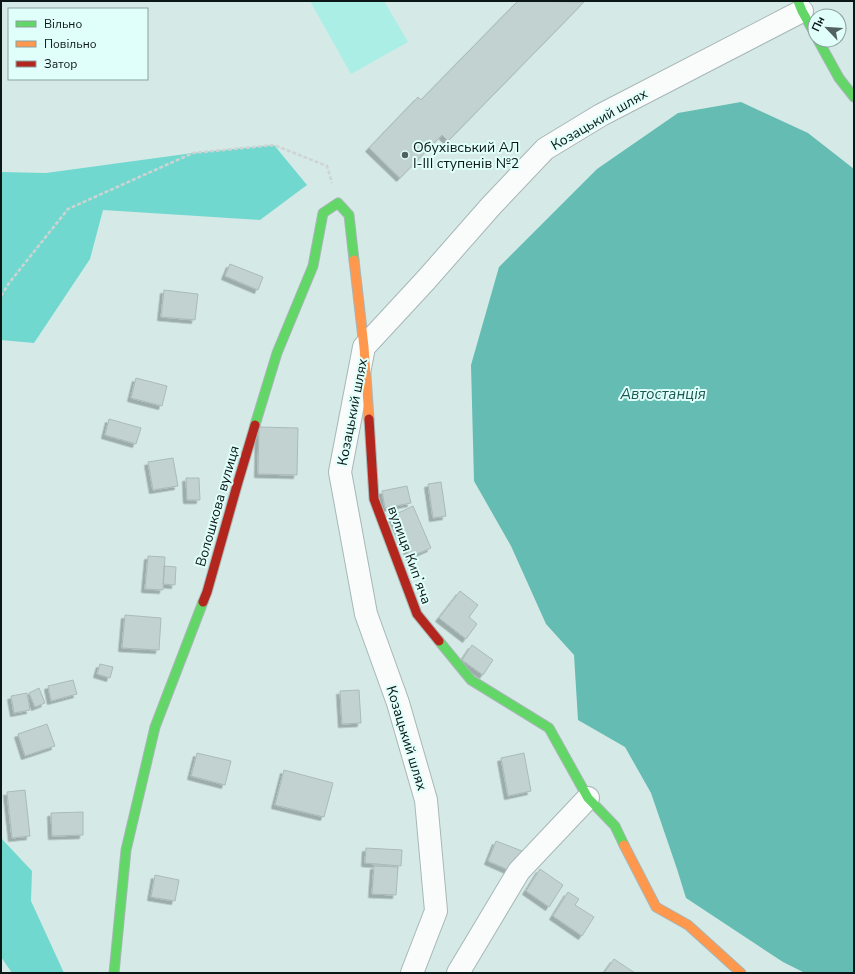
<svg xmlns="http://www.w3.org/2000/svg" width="855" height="974" font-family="'Nunito Sans',sans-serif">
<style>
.green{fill:#abeee6}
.forest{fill:#71d8cf}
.water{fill:#64bcb3}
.building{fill:#c2d2d0;stroke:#aabab8;filter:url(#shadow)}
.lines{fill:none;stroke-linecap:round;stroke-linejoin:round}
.street-casing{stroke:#a7b7b6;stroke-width:24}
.fast-casing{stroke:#a7b7b6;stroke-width:11}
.slow-casing{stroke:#a7b7b6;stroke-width:11}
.jam-casing{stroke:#a7b7b6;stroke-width:11}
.path{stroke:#cdd4d3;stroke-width:2.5;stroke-dasharray:4 2;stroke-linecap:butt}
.street{stroke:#f9fcfb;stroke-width:22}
.fast{stroke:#63d668;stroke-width:9}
.slow{stroke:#ff974d;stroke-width:9}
.jam{stroke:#b3261e;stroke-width:9}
.poi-dot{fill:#51615f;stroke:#e0fefa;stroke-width:1.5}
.labels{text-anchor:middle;stroke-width:4;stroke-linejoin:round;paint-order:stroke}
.street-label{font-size:14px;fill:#0a1716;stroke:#e0fefa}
.poi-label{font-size:14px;fill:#0a1716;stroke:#e0fefa;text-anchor:start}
.water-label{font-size:15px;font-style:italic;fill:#1a5852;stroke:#e0fefa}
</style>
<defs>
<filter id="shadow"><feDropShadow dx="-3.5" dy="3.5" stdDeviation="0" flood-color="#0004"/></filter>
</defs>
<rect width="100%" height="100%" fill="#d5eae7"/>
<path class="green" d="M 310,1 L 384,1 L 408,42 L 351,74 Z"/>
<path class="forest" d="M 274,145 L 307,185 L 260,220 L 103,210 L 90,259 L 34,343 L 1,340 L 1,172 L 46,173 L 193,153 Z
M 1,838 L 32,871 L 31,901 L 64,973 L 12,973 L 1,957 Z"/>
<path class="water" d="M 741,102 L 808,133 L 854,169 L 854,973 L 805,973 L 783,962 L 686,898 L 677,869 L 651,793 L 625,747 L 578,720 L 574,655 L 546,624 L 511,546 L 474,481 L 471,365 L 499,267 L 597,169 L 678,113 Z"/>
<path class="building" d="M 518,1 L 584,2 L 448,141 L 442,135 L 400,178 L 369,148 L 418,97 L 421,100 Z
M 230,264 L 263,277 L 258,290 L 225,276 Z
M 164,290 L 198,294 L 195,320 L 161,317 Z
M 136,378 L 167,386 L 162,406 L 131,398 Z
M 109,419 L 141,428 L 136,444 L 105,435 Z
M 259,427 L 298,428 L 297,475 L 258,474 Z
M 173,458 L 178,486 L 153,490 L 148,462 Z
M 186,478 L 199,478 L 200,500 L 187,500 Z
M 441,482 L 446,516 L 433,518 L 428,484 Z
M 407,486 L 411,503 L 385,508 L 382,491 Z
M 413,506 L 431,548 L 410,557 L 392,516 Z
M 148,556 L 165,557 L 163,590 L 145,589 Z
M 164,566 L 176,567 L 175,585 L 163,584 Z
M 460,591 L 478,605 L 469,617 L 477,624 L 466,639 L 439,618 Z
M 125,615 L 161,618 L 159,650 L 122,648 Z
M 472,645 L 493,660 L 483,675 L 462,660 Z
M 100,664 L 113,667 L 110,678 L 97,674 Z
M 73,680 L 77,694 L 51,701 L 48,686 Z
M 39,688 L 45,703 L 35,707 L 29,693 Z
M 359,690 L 361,723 L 342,724 L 340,691 Z
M 27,693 L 30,710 L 14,713 L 11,696 Z
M 47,724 L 55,746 L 25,756 L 18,734 Z
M 197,753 L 231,761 L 225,785 L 191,776 Z
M 524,753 L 531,791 L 508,796 L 501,758 Z
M 284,770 L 333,783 L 324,817 L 275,805 Z
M 25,790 L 30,836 L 12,838 L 7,792 Z
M 83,812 L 83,835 L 52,836 L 51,813 Z
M 496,841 L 522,851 L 513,872 L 488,861 Z
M 366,848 L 402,850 L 401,866 L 365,863 Z
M 374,866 L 398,867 L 396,895 L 372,894 Z
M 540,869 L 563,885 L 549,907 L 526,891 Z
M 155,875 L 179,880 L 175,901 L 151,897 Z
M 568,892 L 579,899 L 575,905 L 594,917 L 582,936 L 553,916 Z
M 614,959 L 635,973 L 604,973 Z"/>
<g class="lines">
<defs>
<path id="street" d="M 412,973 L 436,911 L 426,800 L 398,703 L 366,614 L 340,472 L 364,347 L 426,280 L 491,206 L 545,149 L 601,115 L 802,11
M 458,973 L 519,871 L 588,798"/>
<path id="fast" d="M 798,1 L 802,11 L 815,34
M 818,40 L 839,78 L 854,97
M 255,425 L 277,353 L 313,266 L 323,213 L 338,203 L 349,215 L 354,260
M 439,641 L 471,680 L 549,728 L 588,798 L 615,826 L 624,845
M 114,973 L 126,850 L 155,727 L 203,602"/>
<path id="slow" d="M 354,260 L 364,347 L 369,419
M 624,845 L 656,907 L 688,925 L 741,973"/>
<path id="jam" d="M 369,419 L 374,499 L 417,614 L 439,641
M 203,602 L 207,592 L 238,482 L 255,425"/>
</defs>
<use href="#street" class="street-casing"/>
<use href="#fast" class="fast-casing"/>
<use href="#slow" class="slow-casing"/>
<use href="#jam" class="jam-casing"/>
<path class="path" d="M 1,296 L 9,283 L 68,209 L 193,153 L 274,145 L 327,166 L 332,183"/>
<use href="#street" class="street"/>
<use href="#fast" class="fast"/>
<use href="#slow" class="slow"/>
<use href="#jam" class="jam"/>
</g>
<circle class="poi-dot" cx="405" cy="155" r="4"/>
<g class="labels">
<g class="street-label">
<text transform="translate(599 119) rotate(-30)" y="5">Козацький шлях</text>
<text transform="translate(352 412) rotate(-79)" y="5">Козацький шлях</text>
<text transform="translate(217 506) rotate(-74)" y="5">Волошкова вулиця</text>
<text transform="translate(410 555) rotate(70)" y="5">вулиця Кипʼяча</text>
<text transform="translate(407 738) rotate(73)" y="5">Козацький шлях</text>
</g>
<g class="poi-label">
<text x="413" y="152">Обухівський АЛ<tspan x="413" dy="16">І-ІІІ ступенів №2</tspan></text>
</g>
<g class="water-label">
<text x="663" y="399">Автостанція</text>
</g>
</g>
<rect width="855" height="974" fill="none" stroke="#0a1716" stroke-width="4"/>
<rect x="8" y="8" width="140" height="72" fill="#e0fefa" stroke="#8aa29f"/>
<rect x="16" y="21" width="20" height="6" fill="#63d668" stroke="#8aa29f"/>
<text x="44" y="28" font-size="12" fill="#0a1716">Вільно</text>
<rect x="16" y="41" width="20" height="6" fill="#ff974d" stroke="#8aa29f"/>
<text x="44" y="48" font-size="12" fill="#0a1716">Повільно</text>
<rect x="16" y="61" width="20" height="6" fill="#b3261e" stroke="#8aa29f"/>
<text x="44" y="68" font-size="12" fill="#0a1716">Затор</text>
<g transform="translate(827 28) rotate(295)"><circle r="19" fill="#e0fefa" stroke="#8aa29f"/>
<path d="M0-3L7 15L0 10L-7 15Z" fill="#51615f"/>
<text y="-6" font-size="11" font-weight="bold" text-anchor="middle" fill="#0a1716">Пн</text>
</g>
</svg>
